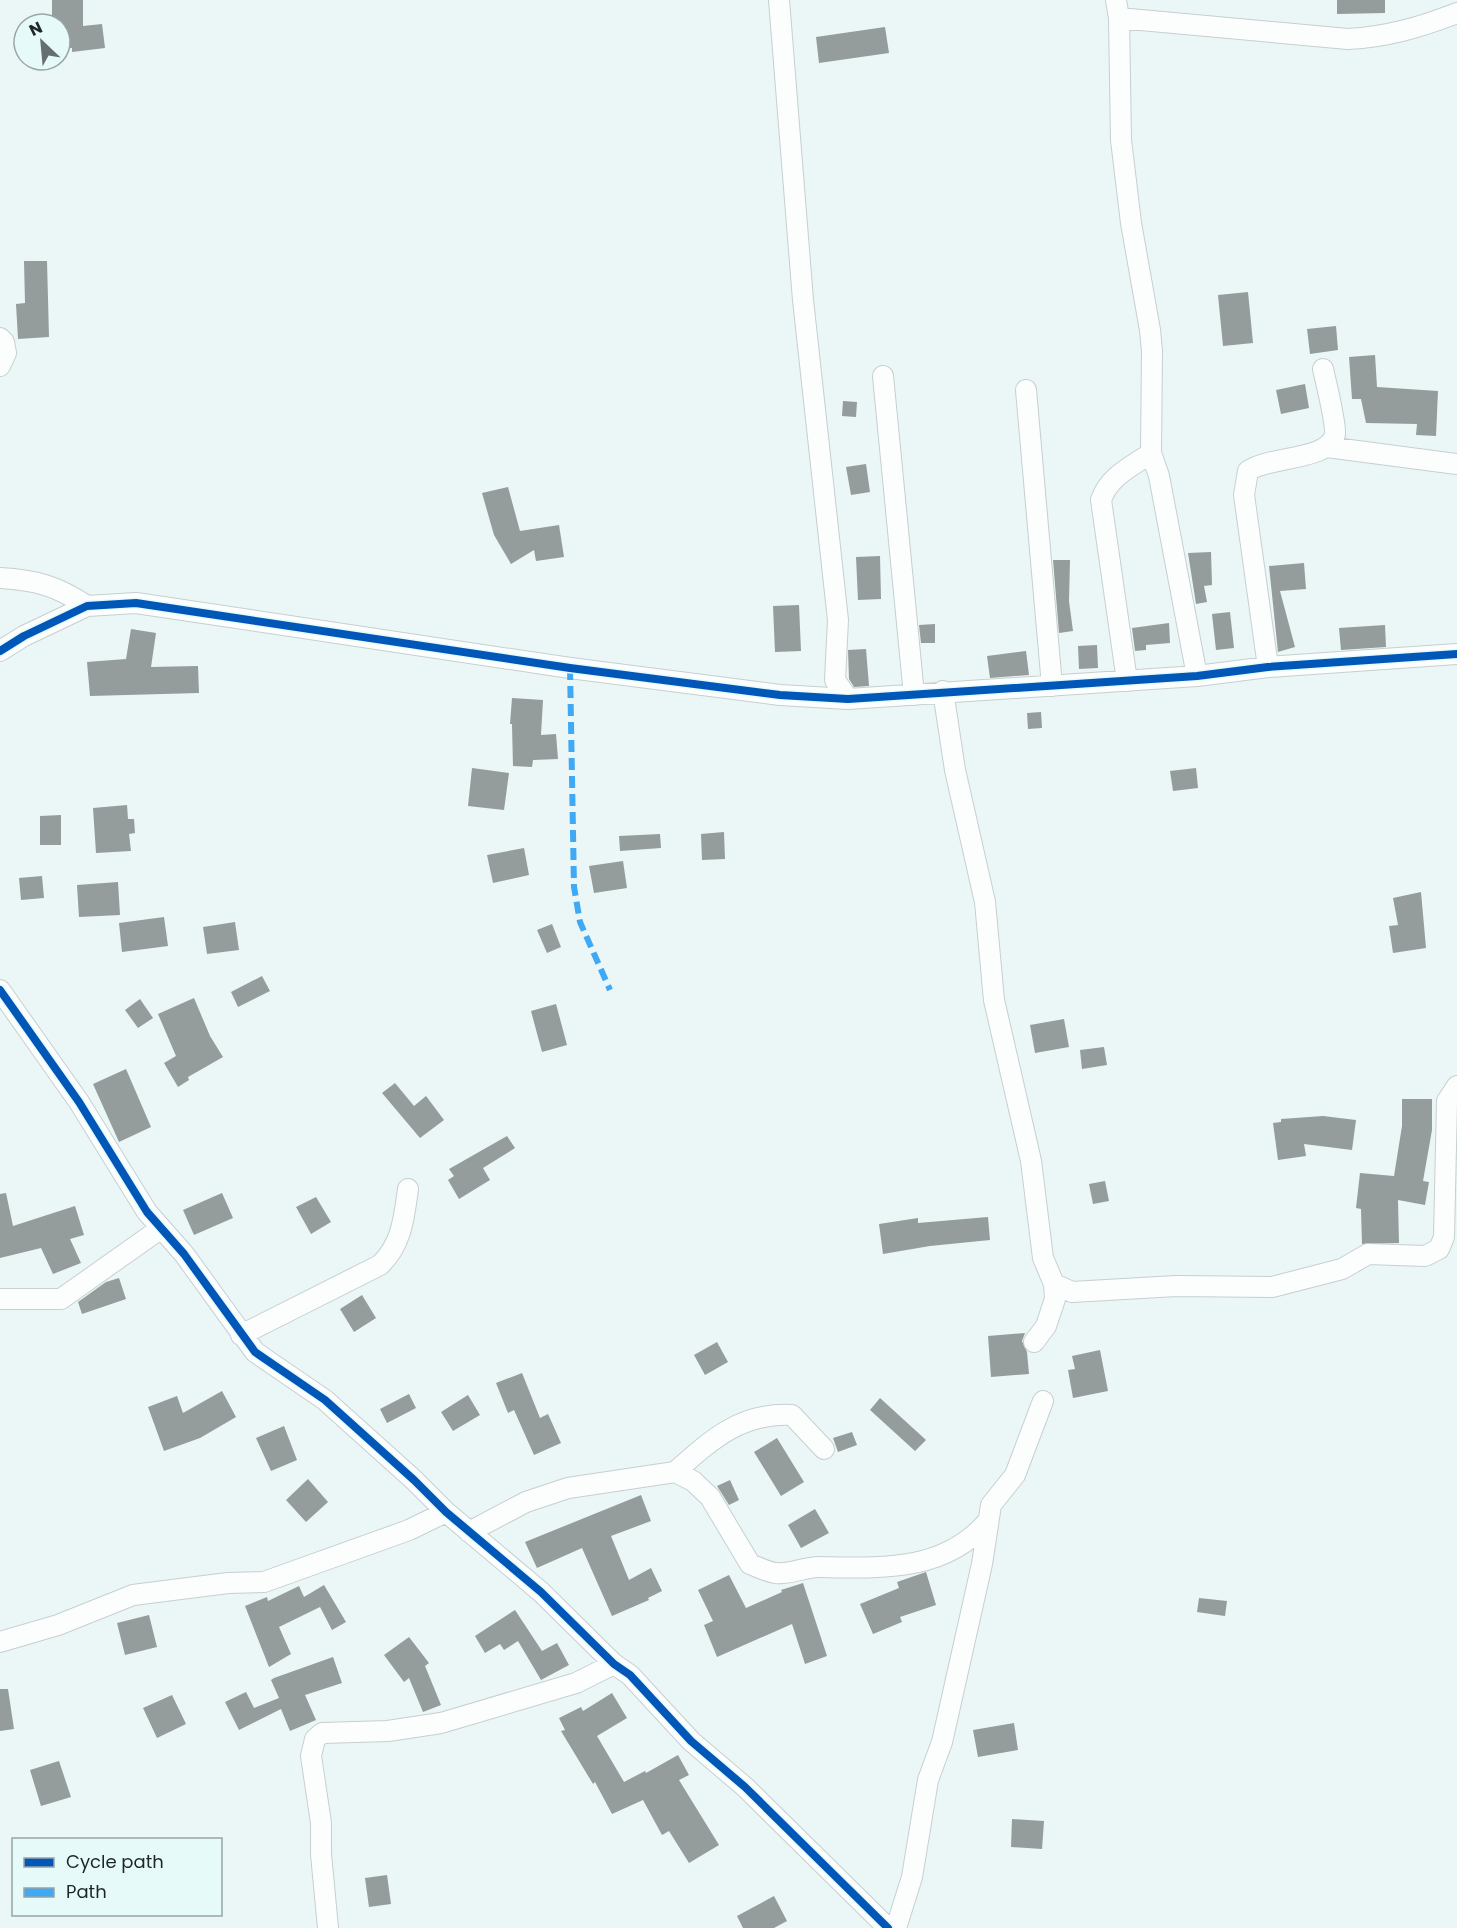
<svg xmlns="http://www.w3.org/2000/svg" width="1457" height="1928" font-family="Poppins,sans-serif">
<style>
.building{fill:#949c9c}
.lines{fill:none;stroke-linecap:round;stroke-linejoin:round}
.street-casing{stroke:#c7cfcf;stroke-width:22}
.street{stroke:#fcfefe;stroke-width:20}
.quiet{stroke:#3fa9f5;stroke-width:6;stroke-dasharray:12 6;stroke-linecap:butt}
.cycleway-casing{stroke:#e7fafa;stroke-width:11}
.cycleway{stroke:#0057b8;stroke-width:8}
</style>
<rect width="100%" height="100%" fill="#ebf6f6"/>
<path class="building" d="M 52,0 L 83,0 L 83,26 L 102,24 L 105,48 L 72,52 L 72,48 L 60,49 L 60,24 L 52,24 Z
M 1337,0 L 1385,0 L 1385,13 L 1337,14 Z
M 885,27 L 889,53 L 819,63 L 816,37 Z
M 24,261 L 47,261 L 49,337 L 18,339 L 16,304 L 25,303 Z
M 1248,292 L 1253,343 L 1223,346 L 1218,295 Z
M 1336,326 L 1338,350 L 1310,354 L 1307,329 Z
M 1375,355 L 1377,387 L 1438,391 L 1436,436 L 1416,435 L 1417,424 L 1366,423 L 1361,399 L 1352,399 L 1349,357 Z
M 1305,384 L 1309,408 L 1281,414 L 1276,390 Z
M 843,401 L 857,402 L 856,417 L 842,416 Z
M 866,464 L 870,492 L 851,495 L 846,467 Z
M 508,487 L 520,531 L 559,525 L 564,557 L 536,561 L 534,550 L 511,564 L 494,535 L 482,493 Z
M 1211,552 L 1212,585 L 1204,586 L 1207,602 L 1196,604 L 1188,553 Z
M 880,556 L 881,599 L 858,600 L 856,557 Z
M 1053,560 L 1070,560 L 1069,601 L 1073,631 L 1059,633 Z
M 1304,563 L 1306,589 L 1280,591 L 1295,647 L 1278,652 L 1269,566 Z
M 799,605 L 801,651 L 775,652 L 773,606 Z
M 1230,612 L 1234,648 L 1216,650 L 1212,614 Z
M 1169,623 L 1170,643 L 1146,645 L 1146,650 L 1135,651 L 1132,628 Z
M 935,624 L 935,643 L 921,643 L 919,625 Z
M 1385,625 L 1386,647 L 1341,650 L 1339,628 Z
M 131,629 L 156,633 L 151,667 L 198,666 L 199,693 L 90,696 L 87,662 L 126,659 Z
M 1097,645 L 1098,668 L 1079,669 L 1078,646 Z
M 866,649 L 869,686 L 854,687 L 849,679 L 848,650 Z
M 1026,651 L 1029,675 L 990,678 L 987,656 Z
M 512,698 L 543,700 L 541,735 L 556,734 L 558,759 L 533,760 L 532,767 L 513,766 L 512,724 L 510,724 Z
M 1041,712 L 1042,728 L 1028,729 L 1027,713 Z
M 472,768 L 509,773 L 504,810 L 468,806 Z
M 1196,768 L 1198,788 L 1173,791 L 1170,771 Z
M 127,805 L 128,819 L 134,819 L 135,833 L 129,834 L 131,851 L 96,853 L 93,808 Z
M 61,815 L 61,845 L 40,845 L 40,816 Z
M 724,832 L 725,859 L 702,860 L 701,834 Z
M 660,834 L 661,848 L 620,851 L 619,836 Z
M 524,848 L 529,875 L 493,883 L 487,855 Z
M 623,861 L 627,888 L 594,893 L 589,866 Z
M 42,876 L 44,898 L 21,900 L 19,878 Z
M 118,882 L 120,915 L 79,917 L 77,885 Z
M 1421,892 L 1426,948 L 1393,953 L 1389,926 L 1398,925 L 1393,898 Z
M 164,917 L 168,946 L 122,952 L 119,923 Z
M 235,922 L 239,950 L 207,954 L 203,927 Z
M 552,924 L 561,947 L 547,953 L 537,930 Z
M 262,976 L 270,991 L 238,1007 L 231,992 Z
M 194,998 L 210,1036 L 223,1057 L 188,1077 L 189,1080 L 178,1087 L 164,1063 L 176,1056 L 158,1014 Z
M 140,999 L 153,1018 L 138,1028 L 125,1010 Z
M 556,1004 L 567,1045 L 542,1052 L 531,1011 Z
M 1064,1019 L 1069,1047 L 1035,1053 L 1030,1025 Z
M 1104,1047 L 1107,1065 L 1082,1069 L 1080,1050 Z
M 126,1069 L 151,1127 L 119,1142 L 93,1084 Z
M 395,1083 L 414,1106 L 426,1096 L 444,1120 L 420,1138 L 382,1093 Z
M 1402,1099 L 1432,1099 L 1432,1130 L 1423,1181 L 1429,1182 L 1425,1205 L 1398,1200 L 1399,1243 L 1362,1244 L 1361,1209 L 1356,1208 L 1360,1173 L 1394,1176 L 1402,1126 Z
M 1323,1116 L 1356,1120 L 1352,1150 L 1304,1144 L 1306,1156 L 1278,1160 L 1273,1123 L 1281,1122 L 1281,1119 Z
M 507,1136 L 515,1148 L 483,1168 L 490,1180 L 459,1199 L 448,1180 L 454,1176 L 449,1169 Z
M 1105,1181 L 1109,1201 L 1093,1204 L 1089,1184 Z
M 6,1193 L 13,1226 L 75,1206 L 84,1235 L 70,1239 L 81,1263 L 53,1274 L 41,1248 L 0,1258 L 0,1194 Z
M 222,1193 L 233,1218 L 194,1235 L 183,1210 Z
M 316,1197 L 331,1222 L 311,1234 L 296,1207 Z
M 988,1217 L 990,1240 L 930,1246 L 883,1254 L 879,1224 L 918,1218 L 918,1223 Z
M 119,1278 L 126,1299 L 82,1314 L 78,1302 L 106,1282 Z
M 362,1295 L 376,1318 L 354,1332 L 340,1309 Z
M 1025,1333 L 1022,1341 L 1027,1352 L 1029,1374 L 991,1377 L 988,1336 Z
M 717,1342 L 728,1362 L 705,1375 L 694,1355 Z
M 1100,1350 L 1108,1391 L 1073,1398 L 1068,1370 L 1075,1369 L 1072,1356 Z
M 522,1373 L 540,1418 L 548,1414 L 561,1443 L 534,1455 L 514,1410 L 508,1413 L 496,1383 Z
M 222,1391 L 236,1417 L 200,1438 L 164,1451 L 148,1407 L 177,1396 L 183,1413 Z
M 409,1394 L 416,1408 L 387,1423 L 380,1409 Z
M 468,1395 L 480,1415 L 453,1431 L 441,1412 Z
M 880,1398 L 926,1440 L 915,1451 L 870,1410 Z
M 284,1426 L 297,1460 L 271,1471 L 256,1438 Z
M 852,1432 L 857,1445 L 838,1452 L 833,1438 Z
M 777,1438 L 804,1482 L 781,1496 L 754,1452 Z
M 308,1479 L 328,1502 L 306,1522 L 286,1500 Z
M 730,1480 L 739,1500 L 729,1505 L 717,1486 Z
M 641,1495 L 651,1521 L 611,1536 L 629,1580 L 651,1568 L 662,1591 L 648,1598 L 649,1600 L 612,1616 L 582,1548 L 537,1568 L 525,1542 Z
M 815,1509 L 829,1533 L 801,1548 L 788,1525 Z
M 926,1572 L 936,1605 L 900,1617 L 902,1622 L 873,1634 L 860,1604 L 899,1588 L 897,1582 Z
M 729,1575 L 746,1608 L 782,1592 L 781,1590 L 803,1583 L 827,1656 L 805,1664 L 792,1624 L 717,1657 L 704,1625 L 713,1621 L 698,1590 Z
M 324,1585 L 346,1622 L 332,1630 L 320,1607 L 279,1627 L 291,1654 L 269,1667 L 245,1606 L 267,1597 L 268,1601 L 299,1586 L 304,1597 Z
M 1199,1598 L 1227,1601 L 1225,1616 L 1197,1612 Z
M 515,1610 L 542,1651 L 557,1643 L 569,1665 L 541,1680 L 518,1641 L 504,1650 L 500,1644 L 485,1653 L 475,1636 Z
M 149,1615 L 157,1647 L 125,1655 L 117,1623 Z
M 409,1637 L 429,1663 L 425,1666 L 441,1705 L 423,1712 L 409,1678 L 404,1682 L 384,1655 Z
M 333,1657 L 342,1683 L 305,1695 L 316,1720 L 290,1731 L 281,1709 L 239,1730 L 225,1702 L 246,1692 L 254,1708 L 279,1698 L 271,1680 L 274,1678 Z
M 0,1689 L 8,1689 L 14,1729 L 0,1731 Z
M 612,1693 L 627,1718 L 597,1736 L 624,1782 L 645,1771 L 646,1773 L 678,1755 L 689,1775 L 679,1780 L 719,1845 L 689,1863 L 669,1831 L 662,1835 L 643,1800 L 612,1814 L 595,1782 L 593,1784 L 561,1731 L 565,1730 L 559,1718 L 581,1707 L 583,1711 Z
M 172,1695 L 186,1724 L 157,1738 L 143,1708 Z
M 1014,1723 L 1018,1750 L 978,1757 L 973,1730 Z
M 59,1761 L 71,1797 L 41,1806 L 30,1770 Z
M 1012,1819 L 1044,1821 L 1042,1849 L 1011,1847 Z
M 387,1875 L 391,1904 L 369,1907 L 365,1878 Z
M 774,1896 L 787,1921 L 774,1928 L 743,1928 L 737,1916 Z"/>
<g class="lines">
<defs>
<path id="street" d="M 779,0 L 803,300 L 838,620 L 835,680 L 848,699
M 1116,0 L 1119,18 L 1121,140 L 1131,223 L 1150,330 L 1152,351 L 1151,453 L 1159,476 L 1197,676
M 1119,18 L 1348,39 C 1387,37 1421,27 1457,13
M 0,338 L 4,342 L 6,353 L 0,366
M 883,376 L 914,695
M 1026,390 L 1052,686
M 1327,447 L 1457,464
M 0,578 C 36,580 57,586 87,606
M 0,651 L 24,636 L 87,606 L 136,603 L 570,668 L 780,695 L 848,699 L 1197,676 L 1268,667 L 1457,654
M 1268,667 L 1244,495 L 1248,471 C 1268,456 1330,461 1335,434 C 1336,423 1326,382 1323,369
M 1127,681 L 1101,500 C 1109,476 1131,467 1151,453
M 943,691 L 955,770 L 985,902 L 994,1000 L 1031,1161 L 1043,1258 L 1054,1284 L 1055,1299 L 1046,1326 L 1034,1342
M 0,990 L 79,1102 L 147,1212 L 184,1254 L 255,1352 L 325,1400 L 414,1480 L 446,1512 L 541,1592 L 614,1664 L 630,1675 L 691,1741 L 745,1787 L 888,1928
M 1054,1284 L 1072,1292 L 1176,1286 L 1272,1287 L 1342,1269 L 1368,1254 L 1425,1256 L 1439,1249 L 1444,1237 L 1447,1101 L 1457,1086
M 0,1299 L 61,1299 L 160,1229
M 241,1335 L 380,1265 C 402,1244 404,1218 408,1189
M 675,1472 C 711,1440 741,1412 792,1415 L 824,1449
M 469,1532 L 526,1502 L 568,1488 L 675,1472 L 693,1481 L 710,1497 L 750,1564 C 758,1567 767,1572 776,1573 C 790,1575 806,1566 821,1567 C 881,1568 944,1572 987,1522
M 0,1642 L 58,1625 L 133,1595 L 228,1583 L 264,1582 L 409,1530 L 446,1512
M 328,1928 L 321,1854 L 321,1823 L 311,1756 L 315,1739 L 322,1733 L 388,1731 L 441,1723 L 576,1683 L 614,1664
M 896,1928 L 912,1877 L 928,1780 L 942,1742 L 982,1564 L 991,1505 L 1015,1475 L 1043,1401"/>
</defs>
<use href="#street" class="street-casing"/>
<use href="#street" class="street"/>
<path class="quiet" d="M 570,668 L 574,887 L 580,922 L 610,990"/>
<defs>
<path id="cycleway" d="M 0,651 L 24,636 L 87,606 L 136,603 L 570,668 L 780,695 L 848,699 L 1197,676 L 1268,667 L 1457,654
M 0,990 L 79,1102 L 147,1212 L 184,1254 L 255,1352 L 325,1400 L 414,1480 L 446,1512 L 541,1592 L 614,1664 L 630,1675 L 691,1741 L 745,1787 L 888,1928"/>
</defs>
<use href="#cycleway" class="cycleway-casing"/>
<use href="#cycleway" class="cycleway"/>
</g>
<rect x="12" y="1838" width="210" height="78" fill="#e7fafa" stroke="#97a5a5" stroke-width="1.5"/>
<rect x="24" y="1858" width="30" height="9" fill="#0057b8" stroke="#97a5a5" stroke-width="1.5"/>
<text x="66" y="1868" font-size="18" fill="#1f2626">Cycle path</text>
<rect x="24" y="1888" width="30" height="9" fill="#3fa9f5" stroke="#97a5a5" stroke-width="1.5"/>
<text x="66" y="1898" font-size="18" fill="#1f2626">Path</text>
<g transform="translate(42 42) rotate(334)"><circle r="28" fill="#e7fafa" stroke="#97a5a5" stroke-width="1.5"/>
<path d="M0-4.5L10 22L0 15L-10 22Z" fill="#666f6f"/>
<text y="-9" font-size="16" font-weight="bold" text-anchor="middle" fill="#1f2626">N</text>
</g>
</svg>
